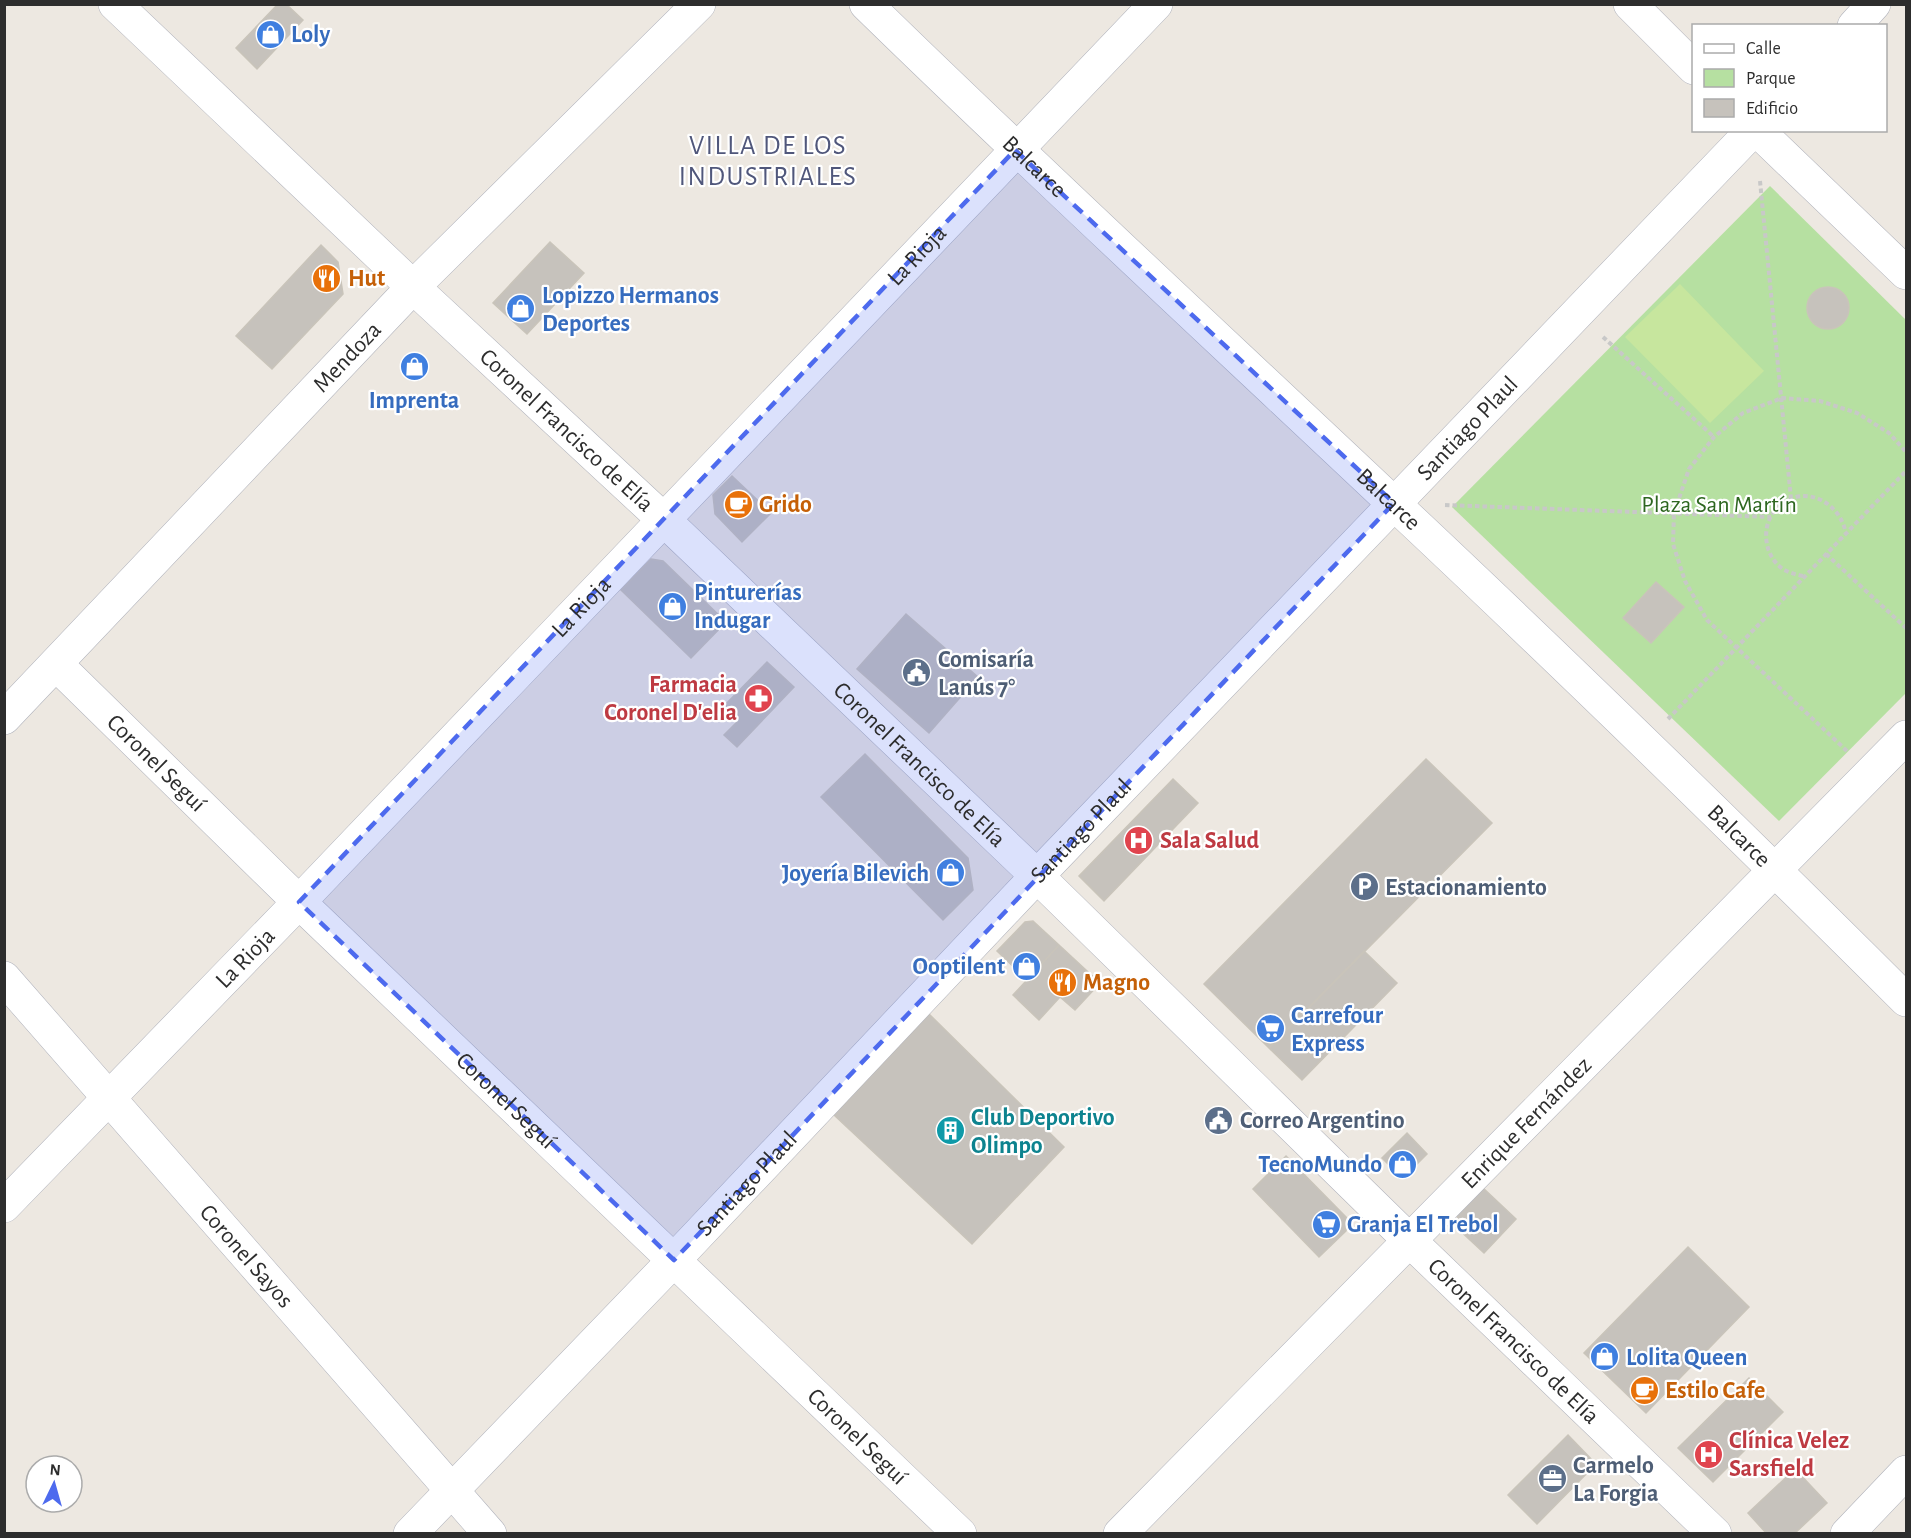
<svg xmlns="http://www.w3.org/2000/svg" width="1911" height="1538" font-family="'Alegreya Sans',sans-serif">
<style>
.green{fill:#b6e0a1}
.pitch{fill:#c7e69e}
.building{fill:#c6c2bc;stroke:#c9c4ba;stroke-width:1.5}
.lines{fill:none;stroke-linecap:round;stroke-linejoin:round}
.minor-casing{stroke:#b1b3bc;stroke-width:34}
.tertiary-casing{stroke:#b1b3bc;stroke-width:34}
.path{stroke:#c8c8c8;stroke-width:4;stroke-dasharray:4.5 3;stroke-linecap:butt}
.minor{stroke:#fff;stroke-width:33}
.tertiary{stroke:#fff;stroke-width:33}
.marked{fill:#4d6aee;fill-opacity:0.2;stroke:#4d6aee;stroke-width:4.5;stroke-dasharray:12 8;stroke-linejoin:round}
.labels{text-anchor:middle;stroke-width:4.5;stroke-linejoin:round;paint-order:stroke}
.shop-label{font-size:24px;font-weight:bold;fill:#366cbe;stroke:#fff;text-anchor:start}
.street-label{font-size:24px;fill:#2d2d2d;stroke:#fff}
.food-label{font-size:24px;font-weight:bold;fill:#c56008;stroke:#fff;text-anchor:start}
.park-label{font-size:24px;fill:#2e6720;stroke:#fff}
.service-label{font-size:24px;font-weight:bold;fill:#4e5e75;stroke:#fff;text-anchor:start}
.health-label{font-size:24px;font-weight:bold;fill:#be3a42;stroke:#fff;text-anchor:start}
.culture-label{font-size:24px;font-weight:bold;fill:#0d838f;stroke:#fff;text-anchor:start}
.quarter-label{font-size:27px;letter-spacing:1.5px;fill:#50577b;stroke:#fff}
</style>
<rect width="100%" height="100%" fill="#ede8e1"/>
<path class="green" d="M 1770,186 L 1906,320 L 1906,693 L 1779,821 L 1452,507 Z"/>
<path class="pitch" d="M 1680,284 L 1764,371 L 1710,423 L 1625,337 Z"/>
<path class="building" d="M 278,4 L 286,4 L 303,20 L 257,69 L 236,48 Z
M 550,242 L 584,273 L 527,334 L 493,303 Z
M 321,245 L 338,262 L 343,294 L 272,369 L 236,336 Z
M1807 308a21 21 0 1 1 42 0a21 21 0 1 1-42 0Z
M 732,476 L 771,513 L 742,542 L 715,514 L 713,495 Z
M 651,559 L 663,561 L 726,622 L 691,658 L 621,590 Z
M 1656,582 L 1684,607 L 1651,643 L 1623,618 Z
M 906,614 L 978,677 L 929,733 L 857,669 Z
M 767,662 L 794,687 L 737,747 L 724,735 L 737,722 L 722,708 Z
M 865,754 L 968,858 L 973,890 L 943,920 L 821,797 Z
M 1426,759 L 1492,823 L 1269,1048 L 1204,984 Z
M 1173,779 L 1198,803 L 1104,901 L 1079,876 Z
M 1033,921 L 1059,945 L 1027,980 L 997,951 L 1025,922 Z
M 1059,945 L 1100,983 L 1075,1010 L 1060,997 L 1039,1020 L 1013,995 Z
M 1364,951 L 1397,983 L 1302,1080 L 1269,1048 Z
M 929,1014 L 1064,1147 L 972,1244 L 834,1115 Z
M 1407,1133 L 1427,1154 L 1406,1175 L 1399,1175 L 1382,1158 Z
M 1286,1156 L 1347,1218 L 1346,1231 L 1319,1257 L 1253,1189 Z
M 1482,1187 L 1516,1219 L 1484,1253 L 1456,1227 L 1458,1212 Z
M 1688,1247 L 1749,1307 L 1646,1413 L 1584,1353 Z
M 1749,1378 L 1783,1412 L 1713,1482 L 1678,1448 Z
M 1568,1435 L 1596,1464 L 1537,1524 L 1508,1495 Z
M 1795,1469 L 1827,1503 L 1794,1534 L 1767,1534 L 1748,1513 Z"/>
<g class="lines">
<defs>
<g id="minor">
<path d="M 1630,4 L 1694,68"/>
<path d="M 1854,26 L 1874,4"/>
<path d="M 1757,130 L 1906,273"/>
<path id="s1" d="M 56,664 L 299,902 L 960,1534"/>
<path id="s2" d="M 4,718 L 413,287 L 699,4"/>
<path id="s3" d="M 4,978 L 490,1534"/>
<path id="s4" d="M 4,1206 L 299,902 L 1156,4"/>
<path id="s5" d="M 410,1534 L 674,1260 L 1037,876 L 1753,130"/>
<path id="s6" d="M 1120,1534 L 1906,737"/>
<path d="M 1847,1534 L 1906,1472"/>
</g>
<g id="tertiary">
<path id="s7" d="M 115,4 L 413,287 L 664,520 L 1037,876 L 1408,1239 L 1715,1534"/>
<path id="s8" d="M 866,4 C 1039,173 1216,336 1392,502 C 1566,665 1737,832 1906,1000"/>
</g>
</defs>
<use href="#minor" class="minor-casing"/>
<use href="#tertiary" class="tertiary-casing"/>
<path class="path" d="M 1760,181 L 1791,499
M 1603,337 L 1714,437
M 1445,505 L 1771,517
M 1826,554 L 1906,628
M 1803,576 C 1794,574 1785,572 1778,565 C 1762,549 1762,521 1779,506 C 1805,483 1841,503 1846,534
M 1668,719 L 1906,471
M 1847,751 L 1707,620 L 1685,581 L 1673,544 L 1674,513 L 1689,469 L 1714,437 L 1743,413 L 1782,398 L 1820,401 L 1857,413 L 1889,433 L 1906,452"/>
<use href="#minor" class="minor"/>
<use href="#tertiary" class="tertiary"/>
</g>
<path class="marked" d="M 1015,150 L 1394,503 L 674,1260 L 299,902 Z"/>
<defs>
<symbol id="shop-disc" viewBox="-11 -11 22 22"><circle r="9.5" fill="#3f7fe0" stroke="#fff"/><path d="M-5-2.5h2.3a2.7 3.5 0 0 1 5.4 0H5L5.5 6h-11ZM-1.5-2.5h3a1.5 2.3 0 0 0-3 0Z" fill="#fff"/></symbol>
<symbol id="restaurant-disc" viewBox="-11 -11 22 22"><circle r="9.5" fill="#e8710a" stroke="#fff"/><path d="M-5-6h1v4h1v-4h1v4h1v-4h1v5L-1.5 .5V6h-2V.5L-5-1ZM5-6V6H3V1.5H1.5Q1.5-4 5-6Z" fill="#fff"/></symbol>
<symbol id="cafe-disc" viewBox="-11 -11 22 22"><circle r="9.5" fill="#e8710a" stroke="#fff"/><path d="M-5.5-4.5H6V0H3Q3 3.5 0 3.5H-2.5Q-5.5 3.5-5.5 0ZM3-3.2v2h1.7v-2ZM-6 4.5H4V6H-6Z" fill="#fff"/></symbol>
<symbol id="civic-disc" viewBox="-11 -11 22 22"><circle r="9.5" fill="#5c6f8a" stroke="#fff"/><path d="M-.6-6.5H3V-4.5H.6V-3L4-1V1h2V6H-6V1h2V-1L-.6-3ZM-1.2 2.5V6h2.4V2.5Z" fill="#fff"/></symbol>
<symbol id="pharmacy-disc" viewBox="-11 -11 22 22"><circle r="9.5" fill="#e0444e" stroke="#fff"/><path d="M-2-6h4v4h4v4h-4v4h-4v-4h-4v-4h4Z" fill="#fff"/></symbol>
<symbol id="hospital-disc" viewBox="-11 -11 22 22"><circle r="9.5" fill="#e0444e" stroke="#fff"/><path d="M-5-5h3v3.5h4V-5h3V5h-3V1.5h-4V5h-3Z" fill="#fff"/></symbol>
<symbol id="parking-disc" viewBox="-11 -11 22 22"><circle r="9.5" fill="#5c6f8a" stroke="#fff"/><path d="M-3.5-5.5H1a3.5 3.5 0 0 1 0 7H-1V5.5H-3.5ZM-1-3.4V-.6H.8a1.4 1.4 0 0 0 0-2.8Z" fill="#fff"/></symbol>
<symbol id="supermarket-disc" viewBox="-11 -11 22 22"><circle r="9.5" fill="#3f7fe0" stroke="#fff"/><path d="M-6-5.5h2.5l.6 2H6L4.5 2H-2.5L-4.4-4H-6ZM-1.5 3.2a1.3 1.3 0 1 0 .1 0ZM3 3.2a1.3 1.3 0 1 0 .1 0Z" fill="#fff"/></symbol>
<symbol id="building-disc" viewBox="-11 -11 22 22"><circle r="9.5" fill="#0f9aa8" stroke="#fff"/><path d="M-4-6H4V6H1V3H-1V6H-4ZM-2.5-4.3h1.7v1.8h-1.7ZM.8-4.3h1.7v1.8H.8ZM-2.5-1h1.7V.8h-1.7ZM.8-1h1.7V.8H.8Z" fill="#fff"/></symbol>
<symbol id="office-disc" viewBox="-11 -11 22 22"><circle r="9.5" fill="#5c6f8a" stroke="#fff"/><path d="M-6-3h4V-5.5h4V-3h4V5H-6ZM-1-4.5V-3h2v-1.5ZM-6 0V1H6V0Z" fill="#fff"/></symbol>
</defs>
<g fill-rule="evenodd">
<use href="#shop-disc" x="254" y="18" width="33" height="33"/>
<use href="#restaurant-disc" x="310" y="262" width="33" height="33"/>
<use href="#shop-disc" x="504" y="292" width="33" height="33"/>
<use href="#shop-disc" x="398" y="350" width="33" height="33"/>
<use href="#cafe-disc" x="722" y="488" width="33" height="33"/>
<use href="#shop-disc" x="656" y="590" width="33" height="33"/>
<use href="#civic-disc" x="900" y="656" width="33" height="33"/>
<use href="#pharmacy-disc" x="742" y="682" width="33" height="33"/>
<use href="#hospital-disc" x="1122" y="824" width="33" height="33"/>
<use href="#shop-disc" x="934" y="856" width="33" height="33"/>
<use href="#parking-disc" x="1348" y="870" width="33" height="33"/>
<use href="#shop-disc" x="1010" y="950" width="33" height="33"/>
<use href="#restaurant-disc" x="1046" y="966" width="33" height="33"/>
<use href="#supermarket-disc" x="1254" y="1012" width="33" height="33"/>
<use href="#civic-disc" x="1202" y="1104" width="33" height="33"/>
<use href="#building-disc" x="934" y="1114" width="33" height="33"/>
<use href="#shop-disc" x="1386" y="1148" width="33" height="33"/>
<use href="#supermarket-disc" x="1310" y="1208" width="33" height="33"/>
<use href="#shop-disc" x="1588" y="1340" width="33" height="33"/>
<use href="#cafe-disc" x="1628" y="1374" width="33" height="33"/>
<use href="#hospital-disc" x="1692" y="1438" width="33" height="33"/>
<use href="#office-disc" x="1536" y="1462" width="33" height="33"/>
</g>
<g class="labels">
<g class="shop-label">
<text x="291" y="42">Loly</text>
<text x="542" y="303">Lopizzo Hermanos<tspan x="542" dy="28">Deportes</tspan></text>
<text x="414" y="408" text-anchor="middle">Imprenta</text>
<text x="694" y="600">Pinturerías<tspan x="694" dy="28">Indugar</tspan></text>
<text x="929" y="881" text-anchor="end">Joyería Bilevich</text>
<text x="1005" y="974" text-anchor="end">Ooptilent</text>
<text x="1291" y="1023">Carrefour<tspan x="1291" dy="28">Express</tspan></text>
<text x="1382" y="1172" text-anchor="end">TecnoMundo</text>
<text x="1347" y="1232">Granja El Trebol</text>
<text x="1626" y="1365">Lolita Queen</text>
</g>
<g class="street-label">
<text dy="8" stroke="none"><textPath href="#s8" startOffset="234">Balcarce</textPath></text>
<text dy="8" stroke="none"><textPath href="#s4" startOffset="1318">La Rioja</textPath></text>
<text dy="8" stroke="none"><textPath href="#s2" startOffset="498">Mendoza</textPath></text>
<text dy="8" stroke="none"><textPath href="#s5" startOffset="1530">Santiago Plaul</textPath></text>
<text dy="8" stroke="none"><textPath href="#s7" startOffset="621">Coronel Francisco de Elía</textPath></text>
<text dy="8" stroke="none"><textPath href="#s8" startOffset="720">Balcarce</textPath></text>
<text dy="8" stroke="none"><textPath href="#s4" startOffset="832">La Rioja</textPath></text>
<text dy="8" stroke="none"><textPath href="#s1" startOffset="141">Coronel Seguí</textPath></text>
<text dy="8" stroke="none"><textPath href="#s7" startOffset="1107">Coronel Francisco de Elía</textPath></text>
<text dy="8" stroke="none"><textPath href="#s5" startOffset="972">Santiago Plaul</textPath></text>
<text dy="8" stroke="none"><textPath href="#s8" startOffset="1206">Balcarce</textPath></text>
<text dy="8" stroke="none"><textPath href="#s4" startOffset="346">La Rioja</textPath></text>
<text dy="8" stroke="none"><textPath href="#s1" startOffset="627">Coronel Seguí</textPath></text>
<text dy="8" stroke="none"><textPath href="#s6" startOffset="578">Enrique Fernández</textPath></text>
<text dy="8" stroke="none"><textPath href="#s5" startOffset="486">Santiago Plaul</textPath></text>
<text dy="8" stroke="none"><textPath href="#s3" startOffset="369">Coronel Sayos</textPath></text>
<text dy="8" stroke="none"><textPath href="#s7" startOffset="1935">Coronel Francisco de Elía</textPath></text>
<text dy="8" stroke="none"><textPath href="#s1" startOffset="1113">Coronel Seguí</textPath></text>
</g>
<g class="food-label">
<text x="348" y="286">Hut</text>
<text x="759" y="512">Grido</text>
<text x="1083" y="990">Magno</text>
<text x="1665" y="1398">Estilo Cafe</text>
</g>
<g class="park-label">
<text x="1719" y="512">Plaza San Martín</text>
</g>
<g class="service-label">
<text x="938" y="667">Comisaría<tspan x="938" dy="28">Lanús 7°</tspan></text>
<text x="1385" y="895">Estacionamiento</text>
<text x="1240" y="1128">Correo Argentino</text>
<text x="1573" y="1473">Carmelo<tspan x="1573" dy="28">La Forgia</tspan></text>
</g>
<g class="health-label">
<text x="737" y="692" text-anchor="end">Farmacia<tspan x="737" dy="28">Coronel D'elia</tspan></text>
<text x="1160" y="848">Sala Salud</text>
<text x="1729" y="1448">Clínica Velez<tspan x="1729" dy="28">Sarsfield</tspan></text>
</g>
<g class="culture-label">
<text x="971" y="1125">Club Deportivo<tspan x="971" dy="28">Olimpo</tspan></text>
</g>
<g class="quarter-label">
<text x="768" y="154">VILLA DE LOS<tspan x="768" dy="31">INDUSTRIALES</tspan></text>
</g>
</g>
<rect width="1911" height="1538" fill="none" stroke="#2d2d2d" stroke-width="12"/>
<rect x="1692" y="24" width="195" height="108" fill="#ffffff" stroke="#ababab" stroke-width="1.5"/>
<rect x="1704" y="44" width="30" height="9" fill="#ffffff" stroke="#ababab" stroke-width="1.5"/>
<text x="1746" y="54" font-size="18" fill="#2d2d2d">Calle</text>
<rect x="1704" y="69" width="30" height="18" fill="#b6e0a1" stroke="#ababab" stroke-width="1.5"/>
<text x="1746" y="84" font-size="18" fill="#2d2d2d">Parque</text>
<rect x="1704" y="99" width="30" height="18" fill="#c6c2bc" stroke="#ababab" stroke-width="1.5"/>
<text x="1746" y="114" font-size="18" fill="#2d2d2d">Edificio</text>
<g transform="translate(54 1484) rotate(5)"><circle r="28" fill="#ffffff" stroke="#ababab" stroke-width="1.5"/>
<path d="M0-4.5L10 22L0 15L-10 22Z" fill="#4d6aee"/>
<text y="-9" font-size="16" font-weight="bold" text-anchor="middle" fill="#2d2d2d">N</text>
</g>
</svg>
